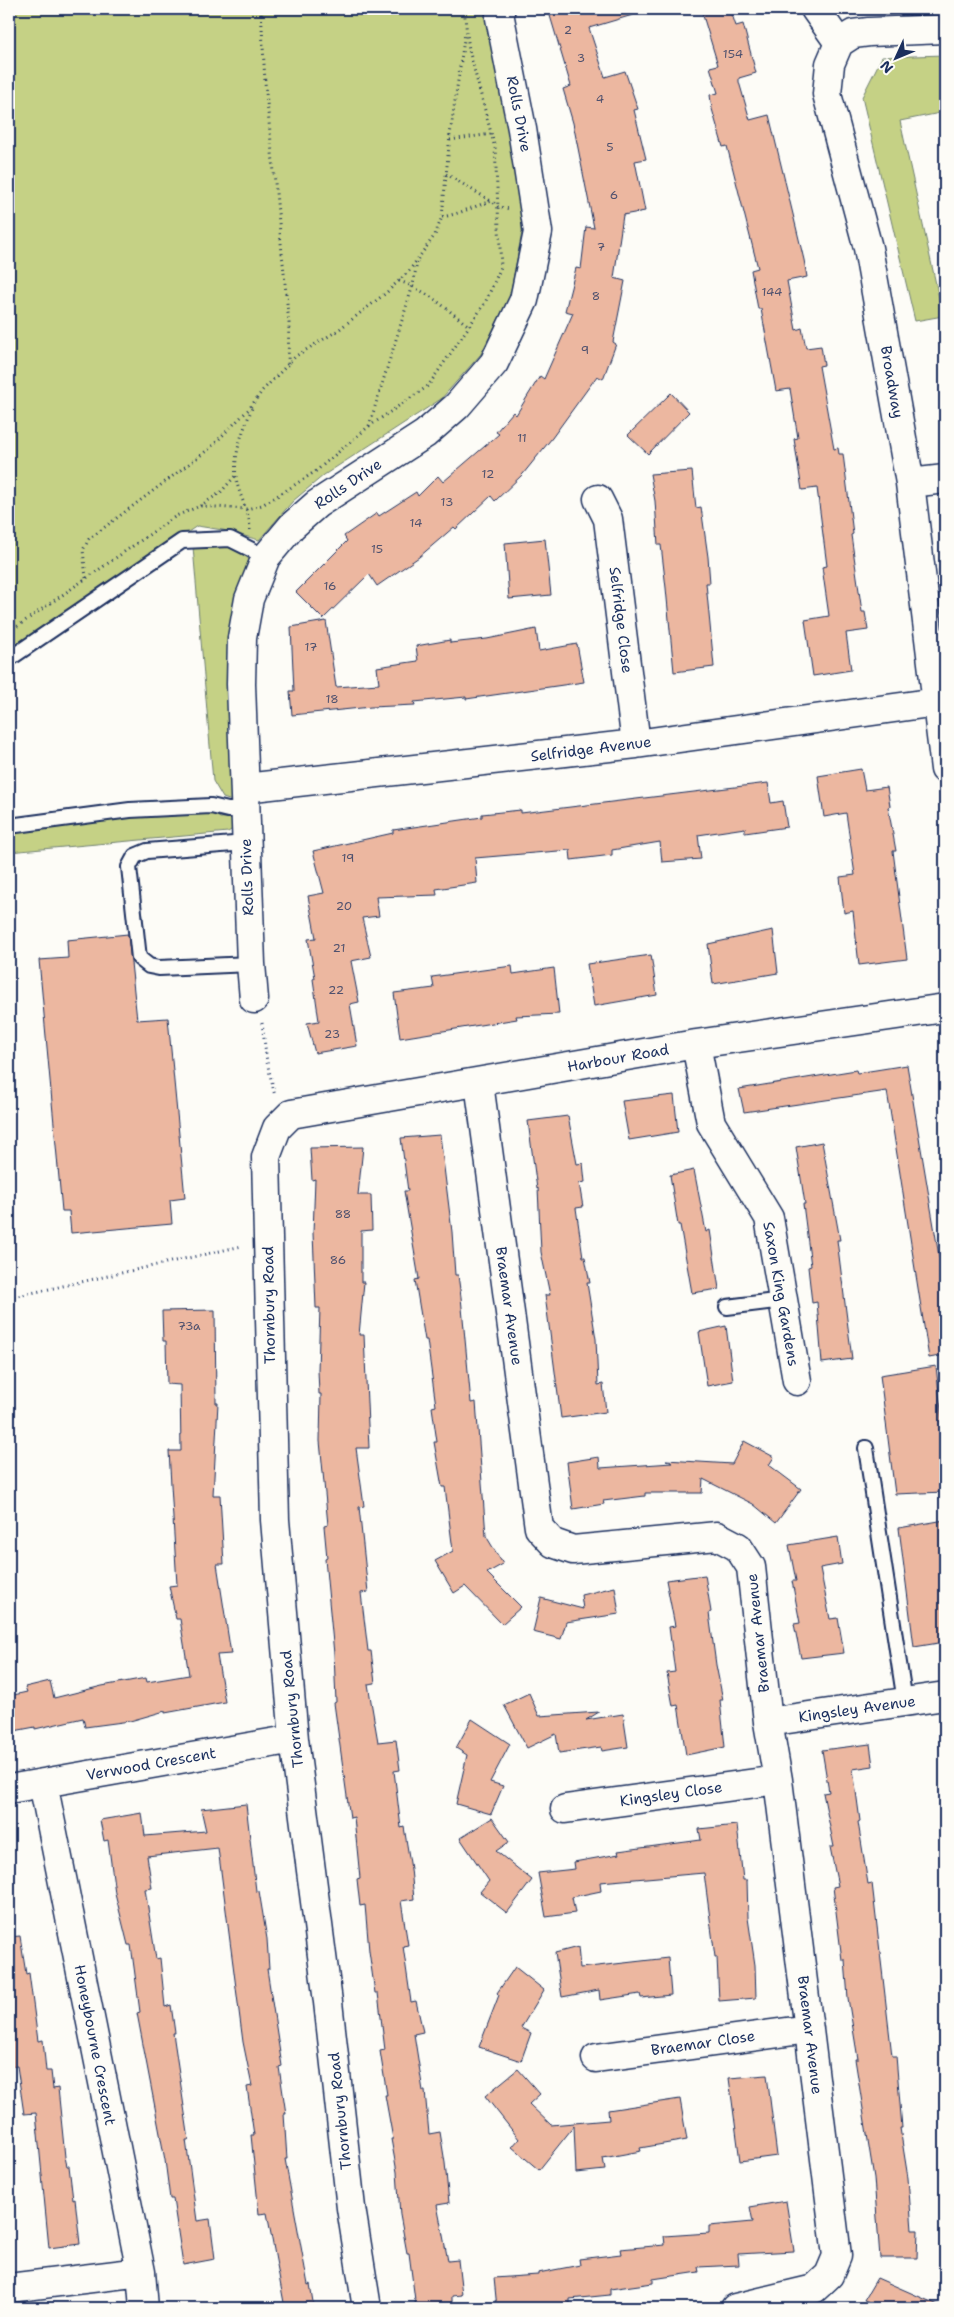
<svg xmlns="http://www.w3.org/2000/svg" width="954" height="2317" font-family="'Shantell Sans',sans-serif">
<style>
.green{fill:#c5d185;stroke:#708072}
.building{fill:#ecb7a0;stroke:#1b2f5e}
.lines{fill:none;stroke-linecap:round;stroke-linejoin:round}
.service-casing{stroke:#1b2f5e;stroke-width:18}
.minor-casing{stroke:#1b2f5e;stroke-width:31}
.path{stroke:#1b2f5e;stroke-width:3;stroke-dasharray:1 4;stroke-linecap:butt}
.service{stroke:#fdfcf7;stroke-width:14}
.minor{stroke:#fdfcf7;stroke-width:28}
.labels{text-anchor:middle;stroke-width:4.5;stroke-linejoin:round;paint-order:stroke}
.number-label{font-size:12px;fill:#4f516e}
.street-label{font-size:15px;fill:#1b2f5e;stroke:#fdfcf7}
</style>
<rect width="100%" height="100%" fill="#fdfcf7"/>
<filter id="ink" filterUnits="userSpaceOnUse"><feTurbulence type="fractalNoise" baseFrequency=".02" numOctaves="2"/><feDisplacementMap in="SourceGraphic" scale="10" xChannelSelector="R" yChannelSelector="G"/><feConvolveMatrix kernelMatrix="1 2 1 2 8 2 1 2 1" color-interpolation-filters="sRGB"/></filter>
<g filter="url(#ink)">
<path class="green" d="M 9,9 L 489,9 L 522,182 L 522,232 L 510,296 L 481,354 L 441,399 L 324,475 L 293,501 L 259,540 L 223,530 L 197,526 L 9,651 Z
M 945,55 L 945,112 L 900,121 L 943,316 L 915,321 L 862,97 L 882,57 Z
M 226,546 L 241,552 L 251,561 L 235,802 L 223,798 L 213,781 L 193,547 Z
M 210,811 L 220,818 L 237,817 L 234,828 L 228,832 L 9,852 L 9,832 L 134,816 Z"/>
<path class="building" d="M 548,9 L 635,9 L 636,14 L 589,28 L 605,77 L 625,71 L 638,109 L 634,110 L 646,159 L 635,161 L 645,211 L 623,215 L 614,278 L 625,281 L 613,342 L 616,344 L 603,379 L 597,376 L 552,438 L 523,474 L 495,501 L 491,496 L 456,529 L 454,527 L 419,557 L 377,586 L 369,574 L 323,619 L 296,592 L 347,541 L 344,536 L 377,513 L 379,516 L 416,492 L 418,496 L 438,476 L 443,482 L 499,434 L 496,432 L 513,412 L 516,415 L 540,376 L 544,379 L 573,313 L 565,311 L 576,268 L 581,269 L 586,227 L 594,228 L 573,123 L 563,89 L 571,86 Z
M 701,9 L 730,9 L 736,26 L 743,24 L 756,73 L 739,78 L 739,82 L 750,120 L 769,115 L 804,260 L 807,277 L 787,281 L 796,330 L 802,328 L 806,348 L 821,346 L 824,365 L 819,366 L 834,449 L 838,448 L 839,454 L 843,454 L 853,534 L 851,535 L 862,612 L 865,612 L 868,630 L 846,633 L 851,670 L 813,676 L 805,620 L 829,616 L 822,567 L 827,566 L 817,488 L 802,490 L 794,439 L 798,438 L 790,389 L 776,391 L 761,309 L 758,309 L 751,270 L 758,268 L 727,146 L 723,147 L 712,109 L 710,95 L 718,93 L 710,67 L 718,65 Z
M 671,393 L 689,412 L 648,454 L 628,435 Z
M 692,471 L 696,508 L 701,507 L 708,557 L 710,583 L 706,583 L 714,667 L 674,672 L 666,588 L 661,545 L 658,545 L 655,501 L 650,474 Z
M 545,539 L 551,595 L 509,599 L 505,543 Z
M 326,621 L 336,687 L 379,684 L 377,667 L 418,661 L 416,646 L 450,640 L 450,643 L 487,639 L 536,629 L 539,651 L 577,644 L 584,682 L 466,699 L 466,697 L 414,702 L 415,705 L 371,707 L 292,715 L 290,691 L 294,691 L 291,627 Z
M 861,769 L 865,790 L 887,787 L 890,806 L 888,807 L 896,851 L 893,851 L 907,959 L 859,965 L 853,911 L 844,913 L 840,877 L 855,875 L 846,813 L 824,817 L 818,776 Z
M 768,783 L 771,803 L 783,801 L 787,827 L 745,833 L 745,828 L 698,835 L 701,859 L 662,862 L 660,842 L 612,850 L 612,855 L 571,860 L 570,850 L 475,858 L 477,883 L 436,889 L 437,895 L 376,897 L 379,916 L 362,918 L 371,957 L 351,961 L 359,1002 L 350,1004 L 357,1046 L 315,1053 L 307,1023 L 319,1021 L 313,979 L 315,978 L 308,939 L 316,938 L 308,896 L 324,893 L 313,851 L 393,833 L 393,830 L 482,817 L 482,814 L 521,810 L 521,813 Z
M 773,930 L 778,973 L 713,984 L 708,944 Z
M 128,934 L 137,1020 L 168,1018 L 185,1198 L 170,1200 L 172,1224 L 71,1233 L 69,1211 L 62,1211 L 39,960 L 68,958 L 67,940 Z
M 651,955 L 657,995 L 594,1006 L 587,964 Z
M 512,966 L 513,974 L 554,968 L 559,1014 L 516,1016 L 517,1019 L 400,1038 L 394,993 L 434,988 L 432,977 Z
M 907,1065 L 945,1292 L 945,1355 L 929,1358 L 887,1091 L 744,1112 L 739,1089 L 856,1070 L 857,1073 Z
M 674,1095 L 678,1132 L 629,1140 L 622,1101 Z
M 568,1116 L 577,1164 L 583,1163 L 585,1182 L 579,1183 L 583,1207 L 576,1208 L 583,1257 L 585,1257 L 590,1283 L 587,1283 L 596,1339 L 598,1385 L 603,1384 L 606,1412 L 561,1418 L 545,1295 L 550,1295 L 541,1252 L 538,1188 L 537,1189 L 528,1121 Z
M 440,1135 L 452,1232 L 455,1275 L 458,1275 L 461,1297 L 471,1403 L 476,1402 L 486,1536 L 503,1564 L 487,1573 L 521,1607 L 502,1624 L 465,1586 L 454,1593 L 435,1561 L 453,1551 L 445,1487 L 442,1487 L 434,1442 L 437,1442 L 432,1407 L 436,1406 L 427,1340 L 425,1340 L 415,1280 L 419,1279 L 404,1191 L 408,1191 L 401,1138 Z
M 822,1142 L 840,1240 L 837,1240 L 852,1359 L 822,1363 L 817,1302 L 812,1303 L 808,1267 L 811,1266 L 803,1204 L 805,1204 L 796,1147 Z
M 363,1147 L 358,1195 L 371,1195 L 372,1230 L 361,1231 L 361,1282 L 364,1282 L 359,1335 L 364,1335 L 369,1448 L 356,1448 L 364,1506 L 359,1507 L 368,1592 L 361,1593 L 368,1651 L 371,1651 L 375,1683 L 368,1684 L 378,1742 L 396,1740 L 400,1770 L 394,1771 L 401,1828 L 404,1827 L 411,1869 L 414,1899 L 401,1901 L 408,1945 L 403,1946 L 411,2002 L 416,2001 L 423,2032 L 414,2034 L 423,2091 L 425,2091 L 429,2134 L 440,2132 L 445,2163 L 449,2203 L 437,2205 L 448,2261 L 458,2260 L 462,2295 L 452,2296 L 452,2308 L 416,2308 L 409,2253 L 407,2253 L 400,2215 L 397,2172 L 391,2139 L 393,2139 L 385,2095 L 387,2095 L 380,2051 L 385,2050 L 378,1993 L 375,1993 L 369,1951 L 365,1905 L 360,1906 L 357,1879 L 360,1878 L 354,1817 L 350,1818 L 334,1703 L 336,1702 L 334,1654 L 325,1559 L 327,1558 L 324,1526 L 328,1525 L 320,1441 L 321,1394 L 319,1394 L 318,1370 L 320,1308 L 316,1308 L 313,1233 L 315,1179 L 312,1180 L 310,1148 Z
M 694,1170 L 706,1232 L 710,1230 L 719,1289 L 692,1293 L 680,1225 L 678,1225 L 670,1175 Z
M 215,1310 L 216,1403 L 218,1403 L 213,1495 L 220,1495 L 224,1564 L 217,1564 L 231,1654 L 217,1655 L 225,1702 L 165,1713 L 165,1711 L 130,1721 L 85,1727 L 83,1718 L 35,1729 L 35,1727 L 9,1732 L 9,1696 L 27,1692 L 25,1687 L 50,1681 L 54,1698 L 102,1686 L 146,1678 L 147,1682 L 189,1675 L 180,1619 L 176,1619 L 169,1586 L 177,1585 L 169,1451 L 181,1451 L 180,1385 L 167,1384 L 166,1341 L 163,1341 L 162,1311 Z
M 726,1326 L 733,1381 L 707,1386 L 699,1332 Z
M 936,1366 L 945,1446 L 945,1492 L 895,1494 L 880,1375 Z
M 744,1441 L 774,1457 L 769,1465 L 801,1489 L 776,1523 L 753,1504 L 703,1479 L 702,1493 L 645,1493 L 645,1496 L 603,1501 L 604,1504 L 573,1509 L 567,1462 L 599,1457 L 600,1468 L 672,1463 L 666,1460 L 732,1464 Z
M 945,1520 L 945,1642 L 914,1647 L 899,1528 Z
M 838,1537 L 842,1564 L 820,1568 L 830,1619 L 838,1618 L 844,1653 L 801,1658 L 794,1624 L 800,1623 L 792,1581 L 796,1581 L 789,1545 Z
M 705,1575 L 711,1612 L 709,1613 L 716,1665 L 723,1700 L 720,1700 L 725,1747 L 686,1755 L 678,1705 L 673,1706 L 667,1673 L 675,1672 L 669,1627 L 675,1626 L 666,1580 Z
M 615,1587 L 619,1614 L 566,1622 L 561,1639 L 533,1632 L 541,1598 L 583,1609 L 581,1595 Z
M 529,1693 L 539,1716 L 599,1712 L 586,1720 L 623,1714 L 628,1747 L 602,1751 L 601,1747 L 559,1753 L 556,1734 L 527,1748 L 504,1705 Z
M 472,1719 L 510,1744 L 490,1782 L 503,1786 L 491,1814 L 456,1804 L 467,1755 L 456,1748 Z
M 870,1744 L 873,1766 L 853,1769 L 860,1821 L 858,1822 L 868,1884 L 872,1883 L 892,2056 L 896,2056 L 902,2128 L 900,2128 L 908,2178 L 912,2230 L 918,2230 L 917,2258 L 880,2258 L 874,2178 L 855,2059 L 858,2059 L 848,1998 L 845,1960 L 842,1960 L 833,1887 L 838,1886 L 830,1847 L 834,1847 L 823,1793 L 829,1792 L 822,1750 Z
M 246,1804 L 256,1891 L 259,1891 L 267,1939 L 269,1969 L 267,1969 L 282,2066 L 279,2067 L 286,2114 L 284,2114 L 287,2159 L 285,2159 L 308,2285 L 310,2284 L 314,2308 L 285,2308 L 267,2213 L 259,2214 L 251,2135 L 254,2135 L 247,2087 L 252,2086 L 243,2042 L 218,1848 L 147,1856 L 152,1888 L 145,1889 L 156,1959 L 160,1958 L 165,2007 L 171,2005 L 175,2033 L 173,2033 L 189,2140 L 186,2140 L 197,2221 L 210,2219 L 215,2259 L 183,2265 L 173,2199 L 170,2199 L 165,2160 L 137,2013 L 140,2012 L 131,1945 L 128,1945 L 115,1893 L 108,1840 L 104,1841 L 100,1820 L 142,1813 L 145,1836 L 206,1831 L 201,1809 Z
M 492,1818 L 509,1842 L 496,1851 L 532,1880 L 507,1913 L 480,1892 L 489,1881 L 460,1838 Z
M 737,1825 L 743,1880 L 747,1880 L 748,1918 L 755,1965 L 756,1998 L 719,2001 L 717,1957 L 715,1957 L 704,1873 L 600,1882 L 601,1891 L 572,1897 L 575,1913 L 546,1917 L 538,1873 L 575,1869 L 574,1862 L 619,1854 L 618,1851 L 701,1840 L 699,1829 Z
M 20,1936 L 26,1974 L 29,1973 L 38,2041 L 43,2040 L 46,2071 L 51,2071 L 53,2089 L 58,2088 L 65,2157 L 67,2166 L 69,2166 L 73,2200 L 75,2199 L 80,2244 L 49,2248 L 36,2113 L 24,2114 L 17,2066 L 9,2067 L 9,1937 Z
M 578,1947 L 580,1968 L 668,1958 L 671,1995 L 641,1998 L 640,1994 L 600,2000 L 599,1990 L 562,1997 L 555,1953 Z
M 515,1967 L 544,1990 L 521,2028 L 531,2033 L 521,2061 L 479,2047 L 499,1995 L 497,1993 Z
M 518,2069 L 540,2094 L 529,2104 L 551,2125 L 609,2120 L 608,2110 L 680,2099 L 687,2140 L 640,2148 L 641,2151 L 603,2158 L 605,2170 L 576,2173 L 574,2126 L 539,2170 L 512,2147 L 519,2139 L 485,2096 Z
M 767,2075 L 777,2156 L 740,2161 L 729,2078 Z
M 786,2201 L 794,2251 L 738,2254 L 739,2265 L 698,2267 L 699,2272 L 653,2279 L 653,2283 L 610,2289 L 610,2295 L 570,2299 L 570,2304 L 497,2308 L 494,2278 L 538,2275 L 538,2273 L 580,2265 L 579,2259 L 621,2254 L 620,2249 L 665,2245 L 664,2236 L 709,2233 L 709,2226 L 753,2222 L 750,2207 Z
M 877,2278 L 945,2308 L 886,2308 L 864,2300 Z"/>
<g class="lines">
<defs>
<path id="service" d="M 9,659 L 182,541 L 230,539 L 266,557
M 9,826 L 130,810 L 211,806 L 228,810 L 245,810
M 246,843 L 147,851 L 135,856 L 129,867 L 139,958 L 149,966 L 159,968 L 251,964
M 727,1307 L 783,1300
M 866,1448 L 905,1702"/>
<path id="minor" d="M 815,9 L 839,43
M 839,43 L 830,64 L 827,94 L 868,248 L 910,483 L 945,769
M 839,43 L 853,34 L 869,32 L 945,29
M 910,483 L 945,479
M 598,499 L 608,519 L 636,744
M 245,788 L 636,744 L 937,702
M 254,999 L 251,964 L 241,684 L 242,638 L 249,599 L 266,557 L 292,526 L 317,504 L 425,434 L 457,406 L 494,363 L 524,300 L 538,232 L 522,129 L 500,18 L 500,9
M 696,1044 L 711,1123 L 769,1218 L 797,1381
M 479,1083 L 539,1528 L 553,1543 L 573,1550 L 717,1536 L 738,1547 L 751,1567 L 768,1722 L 778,1780 L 837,2256 L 829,2275 L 814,2289 L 735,2308
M 768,1722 L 945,1696
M 43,1783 L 141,2272 L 144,2308
M 9,1789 L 294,1739
M 565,1809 L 778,1780
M 596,2058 L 809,2029
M 9,2288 L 141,2272
M 367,2308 L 351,2208 L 328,2002 L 294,1739 L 275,1520 L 266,1157 L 277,1128 L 291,1114 L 696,1044 L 945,1008"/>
</defs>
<use href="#service" class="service-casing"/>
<use href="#minor" class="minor-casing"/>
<path class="path" d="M 261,9 L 265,82 L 289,323 L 288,364
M 450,140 L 491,134
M 446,174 L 491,201
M 442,217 C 460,214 474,206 492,201 L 498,207 L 510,209
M 399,281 C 427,290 446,309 469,326
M 369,426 L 413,285 L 417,262
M 200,506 L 220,493 L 235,476
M 250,530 C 250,511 238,495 236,477 C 233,453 244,429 252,408
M 86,578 L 83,550 L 89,539 L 209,449 L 249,409 L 263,390 L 296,356 L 337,331 L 386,293 L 409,271 L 435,235 L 442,217 L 450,135 L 465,33
M 9,632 L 176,516 L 200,506 L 247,509 L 262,505 L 290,488 L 316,471 L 368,427 L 428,386 L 485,303 L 501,267 L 495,148 L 469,50 L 464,9
M 262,1023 L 267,1062 L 275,1096
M 9,1298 L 242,1246"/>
<use href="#service" class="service"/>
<use href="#minor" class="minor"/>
</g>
</g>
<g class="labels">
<g class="number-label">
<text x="568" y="34">2</text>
<text x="733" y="58">154</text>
<text x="581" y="62">3</text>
<text x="600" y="103">4</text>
<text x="610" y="151">5</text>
<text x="614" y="199">6</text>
<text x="601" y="251">7</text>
<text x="772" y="296">144</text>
<text x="596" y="300">8</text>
<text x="585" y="354">9</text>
<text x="522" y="442">11</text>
<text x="488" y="478">12</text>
<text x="447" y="506">13</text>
<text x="416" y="527">14</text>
<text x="377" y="553">15</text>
<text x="330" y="590">16</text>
<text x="311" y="651">17</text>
<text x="332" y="703">18</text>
<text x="348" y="862">19</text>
<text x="344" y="910">20</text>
<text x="339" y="952">21</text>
<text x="336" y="994">22</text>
<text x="332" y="1038">23</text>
<text x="343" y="1218">88</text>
<text x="338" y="1264">86</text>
<text x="189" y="1330">73a</text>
</g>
<g class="street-label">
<text transform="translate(519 114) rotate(79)" y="5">Rolls Drive</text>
<text transform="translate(892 382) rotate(80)" y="5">Broadway</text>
<text transform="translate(348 484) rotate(-34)" y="5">Rolls Drive</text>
<text transform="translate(621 620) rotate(83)" y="5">Selfridge Close</text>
<text transform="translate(591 749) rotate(-7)" y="5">Selfridge Avenue</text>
<text transform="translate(247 877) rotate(-92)" y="5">Rolls Drive</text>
<text transform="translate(618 1058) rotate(-10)" y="5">Harbour Road</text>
<text transform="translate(781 1294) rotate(80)" y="5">Saxon King Gardens</text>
<text transform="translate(269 1305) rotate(-91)" y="5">Thornbury Road</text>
<text transform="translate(509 1306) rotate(82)" y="5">Braemar Avenue</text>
<text transform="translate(758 1633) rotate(-96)" y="5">Braemar Avenue</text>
<text transform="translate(292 1709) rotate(-96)" y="5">Thornbury Road</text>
<text transform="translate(857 1709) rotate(-8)" y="5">Kingsley Avenue</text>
<text transform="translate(151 1764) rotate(-10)" y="5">Verwood Crescent</text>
<text transform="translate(671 1794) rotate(-8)" y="5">Kingsley Close</text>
<text transform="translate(810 2035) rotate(83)" y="5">Braemar Avenue</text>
<text transform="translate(703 2043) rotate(-8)" y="5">Braemar Close</text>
<text transform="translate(95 2045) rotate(79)" y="5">Honeybourne Crescent</text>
<text transform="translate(340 2111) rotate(-96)" y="5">Thornbury Road</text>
</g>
</g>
<rect width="954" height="2317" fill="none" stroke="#fdfcf7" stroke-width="30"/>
<rect x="15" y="15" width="924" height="2287" fill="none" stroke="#1b2f5e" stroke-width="2" filter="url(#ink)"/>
<g transform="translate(896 58) rotate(226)" stroke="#fdfcf7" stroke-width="4" paint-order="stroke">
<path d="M0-4L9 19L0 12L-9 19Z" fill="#1b2f5e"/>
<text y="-8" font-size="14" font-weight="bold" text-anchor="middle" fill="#1b2f5e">N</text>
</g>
</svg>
